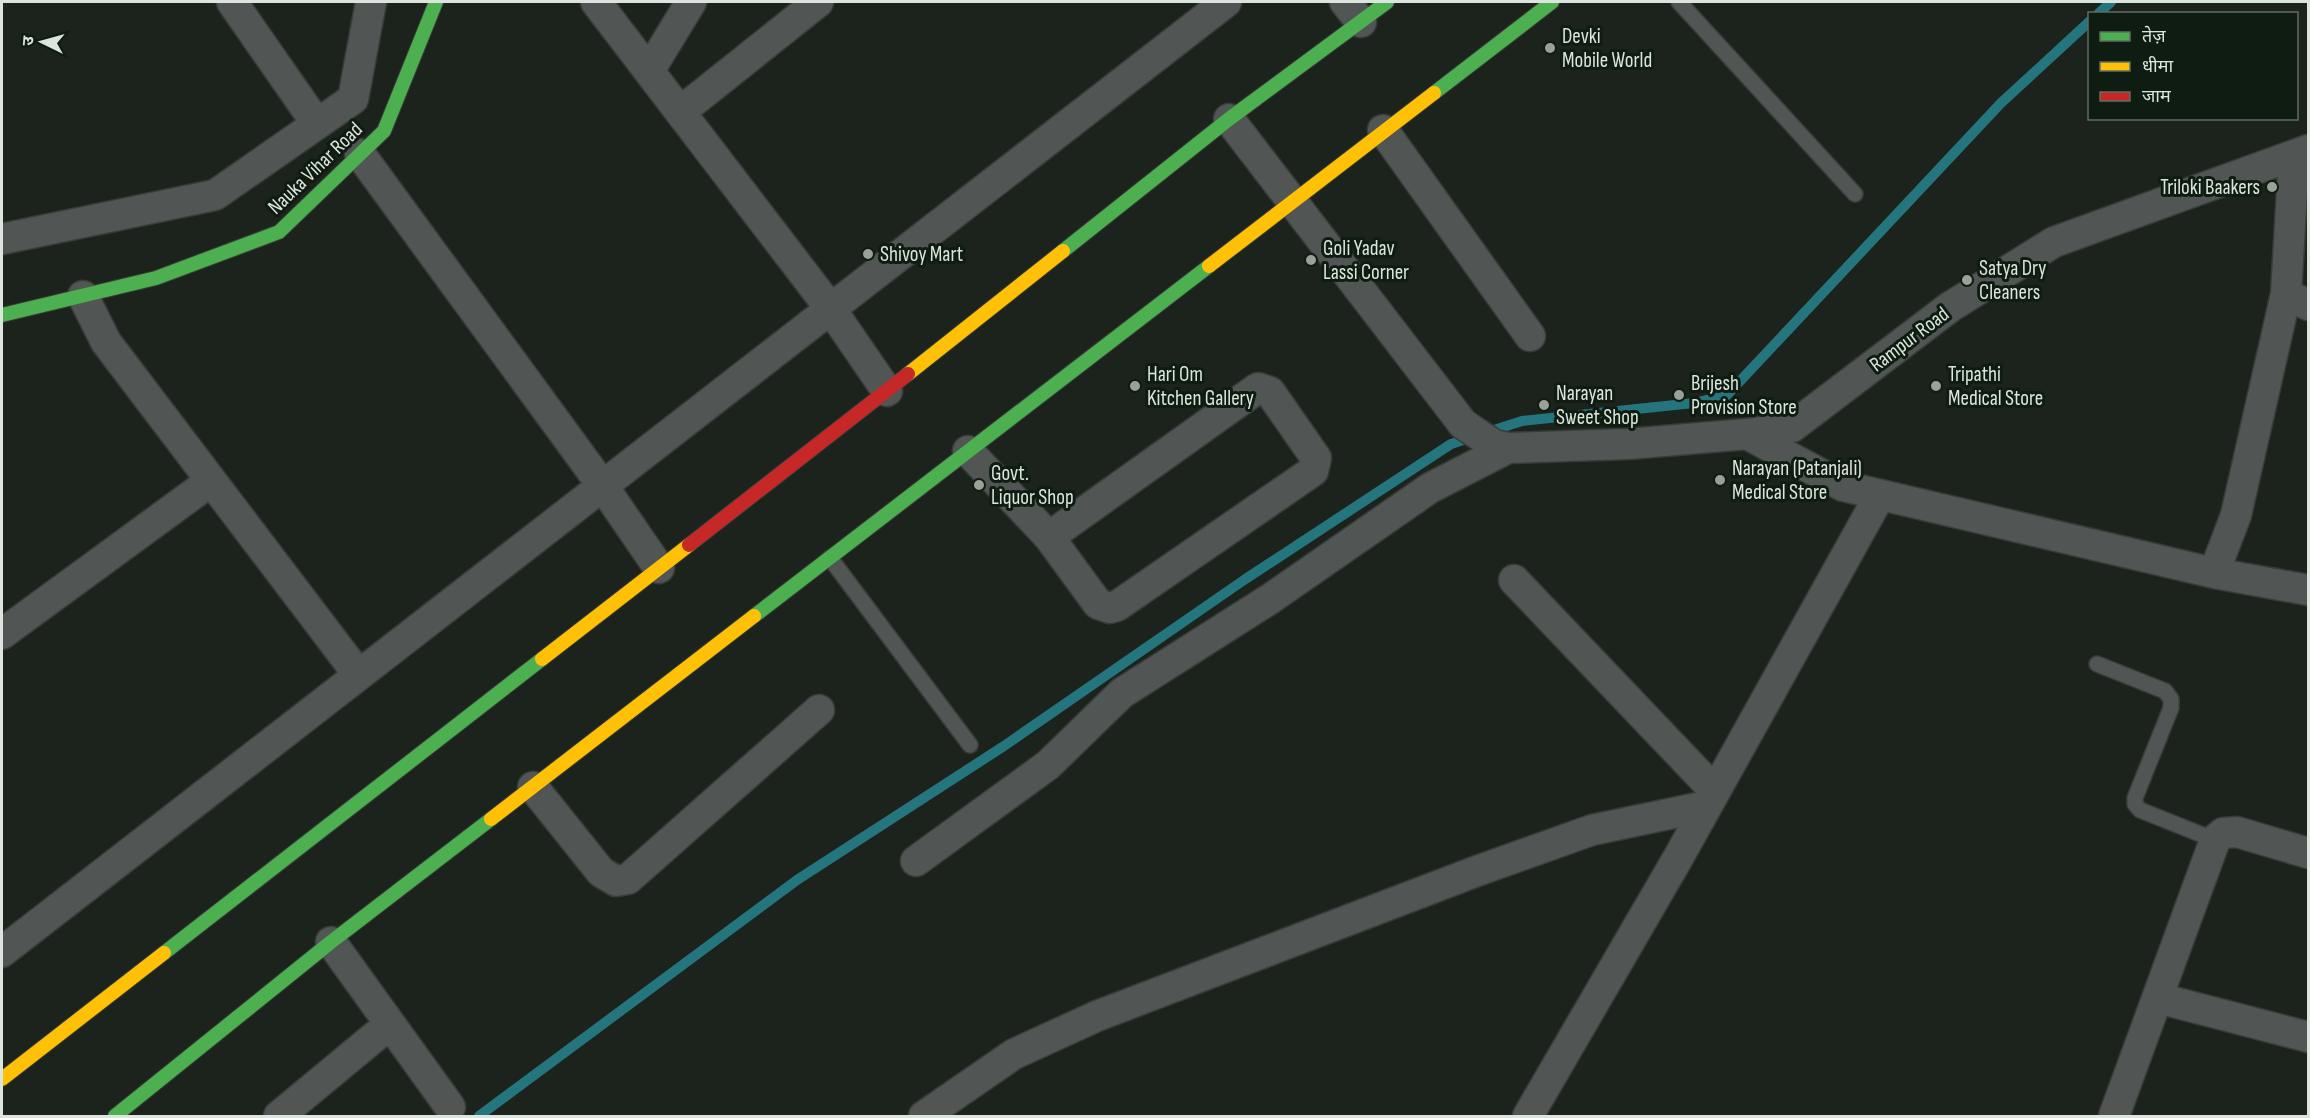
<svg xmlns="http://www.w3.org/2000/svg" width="2310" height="1118" font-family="'Sofia Sans Condensed','Noto Sans Devanagari',sans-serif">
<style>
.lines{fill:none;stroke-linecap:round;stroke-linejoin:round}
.stream{stroke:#24757d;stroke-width:10}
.lane-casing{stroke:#383c38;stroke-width:18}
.street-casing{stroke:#383c38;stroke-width:33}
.fast-casing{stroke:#383c38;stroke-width:16}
.slow-casing{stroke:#383c38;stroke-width:16}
.jam-casing{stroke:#383c38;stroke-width:16}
.lane{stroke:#515553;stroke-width:15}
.street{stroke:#515553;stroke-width:30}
.fast{stroke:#4caf50;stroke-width:14}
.slow{stroke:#ffc107;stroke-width:14}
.jam{stroke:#c62828;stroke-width:14}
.poi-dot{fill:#99a199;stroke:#0f1c11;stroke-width:2}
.labels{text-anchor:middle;stroke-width:6;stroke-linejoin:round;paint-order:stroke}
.poi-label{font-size:21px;fill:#dce5dd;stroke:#0f1c11;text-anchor:start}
.street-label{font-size:21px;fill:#dce5dd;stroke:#0f1c11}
</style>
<rect width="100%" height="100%" fill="#1c221c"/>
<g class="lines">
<path class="stream" d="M 2098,14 L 2111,2
M 479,1116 L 797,880 L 1004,746 L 1244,580 L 1451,444 L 1522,421 L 1694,403 L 1727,395 L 2001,103 L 2090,21"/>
<defs>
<path id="lane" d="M 1679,2 L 1855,194
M 830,558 L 970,745
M 2097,664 L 2165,691 L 2171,699 L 2171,708 L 2135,798 L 2135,804 L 2140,810 L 2215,840"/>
<path id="street" d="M 232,2 L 317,124
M 596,2 L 830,308 L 887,391
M 1345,2 L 1361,22
M 649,71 L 691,2
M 680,112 L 818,2
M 1229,119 L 1463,424 L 1494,445 L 1508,448 L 1628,444 L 1747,434 L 1792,427 L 1950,307 L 2054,242 L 2308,150
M 1383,130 L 1530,336
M 360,154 L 602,485 L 659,568
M 2294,156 L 2286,294 L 2308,305
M 2,239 L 215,195 L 353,99 L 371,2
M 83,296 L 106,342 L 358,674
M 1747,434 L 1843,486 L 2214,573 L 2308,590
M 968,451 L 1049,537 L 1098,604 L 1110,608 L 1117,606 L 1313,471 L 1316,458 L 1270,392 L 1258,388 L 1049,537
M 2214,573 L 2236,515 L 2286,294
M 1514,580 L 1715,791
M 2,634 L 211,481
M 533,787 L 601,872 L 616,881 L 628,879 L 819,710
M 916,861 L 1048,765 L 1122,693 L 1270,599 L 1430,488 L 1508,448
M 331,942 L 450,1107
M 2,952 L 1226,2
M 2158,998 L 2308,1037
M 279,1116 L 390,1024
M 924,1116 L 1014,1054 L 1097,1016 L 1477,871 L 1592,830 L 1707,806
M 1528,1116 L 1678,858 L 1880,495
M 2114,1116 L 2215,840 L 2223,833 L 2237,832 L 2308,853"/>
<path id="fast" d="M 1434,93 L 1552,2
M 1063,251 L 1229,119 L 1387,2
M 2,315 L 156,278 L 279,232 L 384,131 L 436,2
M 754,616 L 1209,266
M 164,953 L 542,659
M 115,1116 L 331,942 L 491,819"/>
<path id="slow" d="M 1209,266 L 1434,93
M 908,374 L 1063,251
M 542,659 L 689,545
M 491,819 L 754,616
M 2,1079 L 164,953"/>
<path id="jam" d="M 689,545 L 908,374"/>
</defs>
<use href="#lane" class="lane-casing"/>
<use href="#street" class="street-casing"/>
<use href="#fast" class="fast-casing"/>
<use href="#slow" class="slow-casing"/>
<use href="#jam" class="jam-casing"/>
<use href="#lane" class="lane"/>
<use href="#street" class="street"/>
<use href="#fast" class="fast"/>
<use href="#slow" class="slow"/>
<use href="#jam" class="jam"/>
</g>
<g class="poi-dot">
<circle cx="1550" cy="48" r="6"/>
<circle cx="2272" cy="187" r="6"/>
<circle cx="868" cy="254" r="6"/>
<circle cx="1311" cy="260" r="6"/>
<circle cx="1967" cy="280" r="6"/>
<circle cx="1135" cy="386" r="6"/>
<circle cx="1936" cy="386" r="6"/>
<circle cx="1679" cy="395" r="6"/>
<circle cx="1544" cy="405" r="6"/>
<circle cx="1720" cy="480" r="6"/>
<circle cx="979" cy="485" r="6"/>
</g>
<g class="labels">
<g class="poi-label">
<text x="1562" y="43">Devki<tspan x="1562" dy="24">Mobile World</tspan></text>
<text x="2260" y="194" text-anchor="end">Triloki Baakers</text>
<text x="1323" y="255">Goli Yadav<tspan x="1323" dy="24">Lassi Corner</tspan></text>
<text x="880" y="261">Shivoy Mart</text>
<text x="1979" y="275">Satya Dry<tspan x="1979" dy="24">Cleaners</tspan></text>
<text x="1147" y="381">Hari Om<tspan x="1147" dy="24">Kitchen Gallery</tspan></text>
<text x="1948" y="381">Tripathi<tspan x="1948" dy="24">Medical Store</tspan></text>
<text x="1691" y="390">Brijesh<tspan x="1691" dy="24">Provision Store</tspan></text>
<text x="1556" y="400">Narayan<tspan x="1556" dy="24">Sweet Shop</tspan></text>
<text x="1732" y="475">Narayan (Patanjali)<tspan x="1732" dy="24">Medical Store</tspan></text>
<text x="991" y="480">Govt.<tspan x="991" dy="24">Liquor Shop</tspan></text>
</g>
<g class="street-label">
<text transform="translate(315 168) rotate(-44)" y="7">Nauka Vihar Road</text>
<text transform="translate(1909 339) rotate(-37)" y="7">Rampur Road</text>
</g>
</g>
<rect width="2310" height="1118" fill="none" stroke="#dce5dd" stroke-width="6"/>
<rect x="2088" y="12" width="210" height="108" fill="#0f1c11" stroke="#616c63" stroke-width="1.5"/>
<rect x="2100" y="32" width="30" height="9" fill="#4caf50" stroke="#616c63" stroke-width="1.5"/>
<text x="2142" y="42" font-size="18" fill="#dce5dd">तेज़</text>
<rect x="2100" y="62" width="30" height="9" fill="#ffc107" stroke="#616c63" stroke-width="1.5"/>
<text x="2142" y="72" font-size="18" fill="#dce5dd">धीमा</text>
<rect x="2100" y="92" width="30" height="9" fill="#c62828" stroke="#616c63" stroke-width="1.5"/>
<text x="2142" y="102" font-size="18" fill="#dce5dd">जाम</text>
<g transform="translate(42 42) rotate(275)" stroke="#0f1c11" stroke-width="4.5" paint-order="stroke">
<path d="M0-4.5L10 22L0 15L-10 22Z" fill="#dce5dd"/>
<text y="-9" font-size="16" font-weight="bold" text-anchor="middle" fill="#dce5dd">उ</text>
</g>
</svg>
